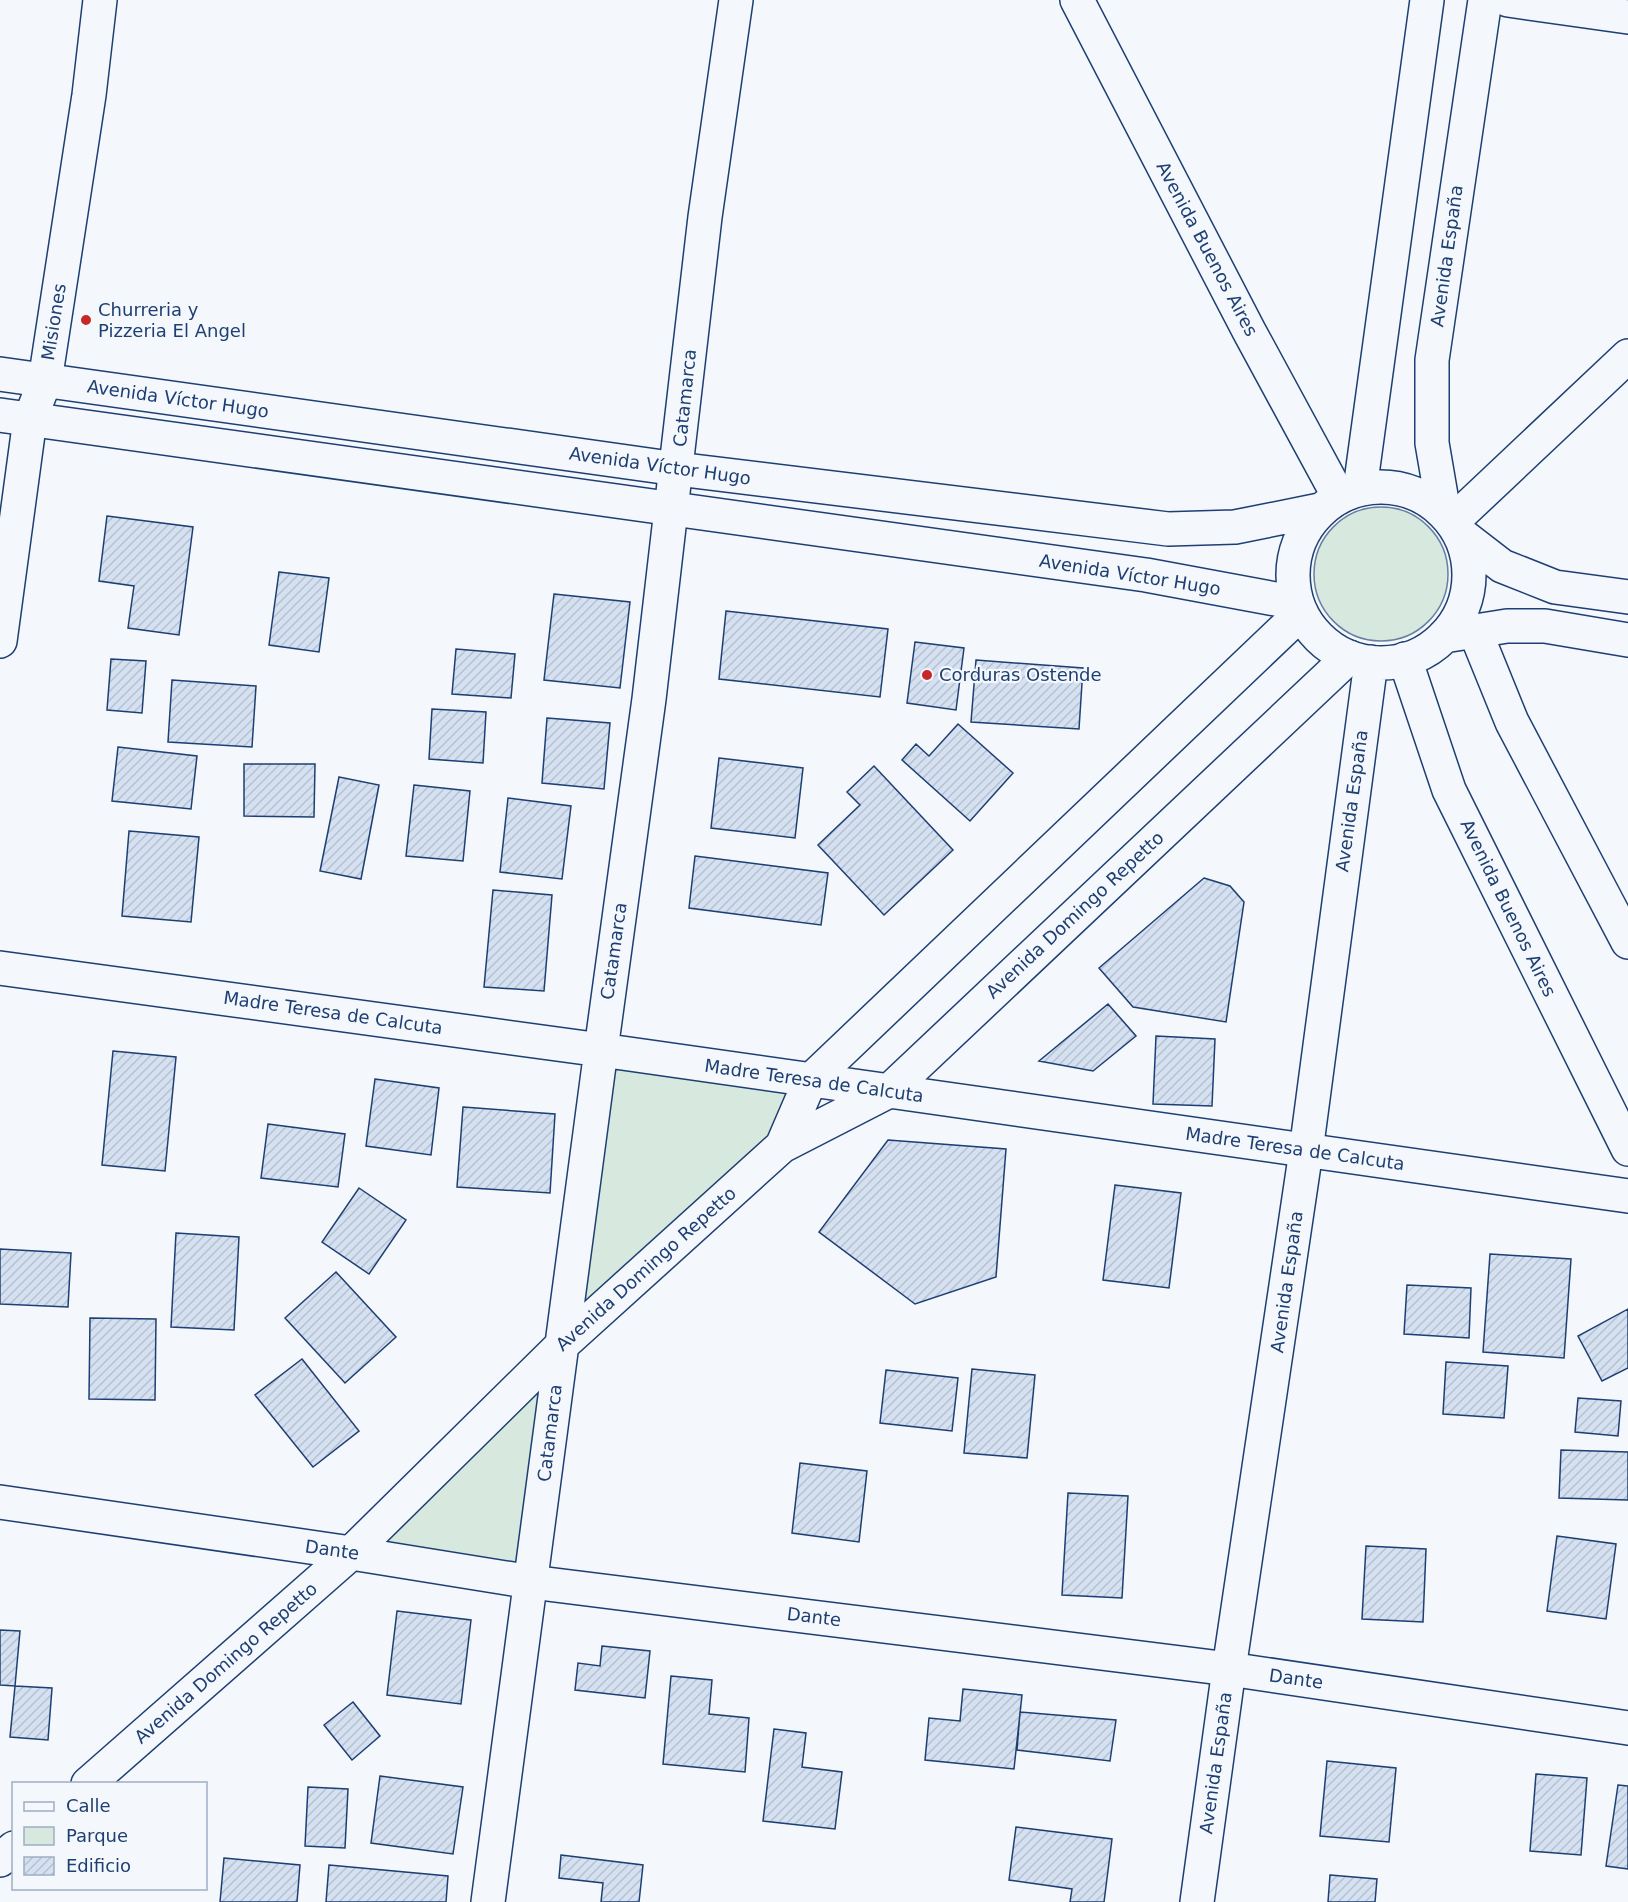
<svg xmlns="http://www.w3.org/2000/svg" width="1628" height="1902" font-family="'DejaVu Sans',sans-serif">
<style>
.green{fill:#d7e8df;stroke:#687fa3;stroke-width:1.5}
.building{fill:url(#building-hatch);stroke:#1d3f73;stroke-width:1.5}
.lines{fill:none;stroke-linecap:round;stroke-linejoin:round}
.street-casing{stroke:#1d3f73;stroke-width:36}
.secondary-casing{stroke:#1d3f73;stroke-width:36}
.street{stroke:#f4f7fb;stroke-width:33}
.secondary{stroke:#f4f7fb;stroke-width:33}
.poi-dot{fill:#c62828;stroke:#f4f7fb;stroke-width:2}
.labels{text-anchor:middle;stroke-width:4.5;stroke-linejoin:round;paint-order:stroke}
.street-label{font-size:18px;fill:#1d3f73;stroke:#f4f7fb}
.poi-label{font-size:18px;fill:#1d3f73;stroke:#f4f7fb;text-anchor:start}
</style>
<defs>
<pattern id="building-hatch" width="6" height="6" patternUnits="userSpaceOnUse" patternTransform="scale(1.5)"><rect width="6" height="6" fill="#d5e0f0"/><path d="M-1 1l2-2M0 6l6-6M5 7l2-2" fill="none" stroke="#b6c1d1"/></pattern>
</defs>
<rect width="100%" height="100%" fill="#f4f7fb"/>
<path class="green" d="M1314 574a67 67 0 1 1 134 0a67 67 0 1 1-134 0Z
M 601,1050 L 808,1085 L 782,1146 L 562,1345 L 531,1582 L 351,1553 L 562,1345 Z"/>
<path class="building" d="M 107,516 L 193,527 L 179,635 L 128,628 L 134,586 L 99,581 Z
M 279,572 L 329,578 L 319,652 L 269,645 Z
M 554,594 L 630,602 L 620,688 L 544,680 Z
M 726,611 L 888,629 L 880,697 L 719,679 Z
M 915,642 L 964,648 L 956,710 L 907,703 Z
M 456,649 L 515,654 L 511,698 L 452,694 Z
M 111,659 L 146,661 L 142,713 L 107,710 Z
M 976,660 L 1083,668 L 1079,729 L 971,722 Z
M 172,680 L 256,686 L 252,747 L 168,742 Z
M 432,709 L 486,712 L 483,763 L 429,759 Z
M 547,718 L 610,723 L 604,789 L 542,783 Z
M 958,724 L 1013,773 L 970,821 L 902,760 L 916,744 L 929,756 Z
M 118,747 L 197,756 L 191,809 L 112,801 Z
M 719,758 L 803,768 L 795,838 L 711,828 Z
M 244,764 L 315,764 L 314,817 L 244,816 Z
M 874,766 L 953,850 L 884,915 L 818,845 L 860,805 L 847,792 Z
M 339,777 L 379,785 L 361,879 L 320,871 Z
M 414,785 L 470,791 L 463,861 L 406,856 Z
M 508,798 L 571,806 L 562,879 L 500,872 Z
M 129,831 L 199,837 L 191,922 L 122,916 Z
M 695,856 L 828,873 L 821,925 L 689,908 Z
M 1204,878 L 1230,886 L 1244,902 L 1226,1022 L 1133,1007 L 1099,968 Z
M 493,890 L 552,895 L 544,991 L 484,987 Z
M 1108,1004 L 1136,1036 L 1093,1071 L 1039,1061 Z
M 1156,1036 L 1215,1039 L 1212,1106 L 1153,1104 Z
M 113,1051 L 176,1057 L 165,1171 L 102,1165 Z
M 375,1079 L 439,1088 L 431,1155 L 366,1146 Z
M 463,1107 L 555,1114 L 550,1193 L 457,1187 Z
M 268,1124 L 345,1134 L 338,1187 L 261,1178 Z
M 888,1140 L 1006,1149 L 996,1277 L 915,1304 L 819,1232 Z
M 1115,1185 L 1181,1193 L 1169,1288 L 1103,1280 Z
M 359,1188 L 406,1220 L 369,1274 L 322,1242 Z
M 176,1233 L 239,1237 L 234,1330 L 171,1327 Z
M 0,1249 L 71,1253 L 68,1307 L 0,1304 Z
M 1490,1254 L 1571,1259 L 1564,1358 L 1483,1352 Z
M 336,1272 L 396,1337 L 345,1383 L 285,1318 Z
M 1407,1285 L 1471,1288 L 1469,1338 L 1404,1334 Z
M 1628,1309 L 1628,1368 L 1602,1381 L 1578,1336 Z
M 90,1318 L 156,1319 L 155,1400 L 89,1399 Z
M 302,1359 L 359,1431 L 313,1467 L 255,1395 Z
M 1446,1362 L 1508,1366 L 1504,1418 L 1443,1414 Z
M 972,1369 L 1035,1375 L 1027,1458 L 964,1453 Z
M 886,1370 L 958,1378 L 952,1431 L 880,1423 Z
M 1578,1398 L 1621,1401 L 1618,1436 L 1575,1432 Z
M 1561,1450 L 1628,1452 L 1628,1500 L 1559,1498 Z
M 800,1463 L 867,1471 L 859,1542 L 792,1533 Z
M 1068,1493 L 1128,1496 L 1122,1598 L 1062,1595 Z
M 1557,1536 L 1616,1544 L 1606,1619 L 1547,1611 Z
M 1366,1546 L 1426,1549 L 1423,1622 L 1362,1619 Z
M 397,1611 L 471,1620 L 461,1704 L 387,1695 Z
M 0,1630 L 20,1631 L 15,1686 L 0,1685 Z
M 602,1646 L 650,1651 L 645,1698 L 575,1690 L 578,1663 L 600,1666 Z
M 671,1676 L 712,1680 L 709,1714 L 749,1718 L 745,1772 L 663,1764 Z
M 15,1686 L 52,1688 L 48,1740 L 10,1737 Z
M 963,1689 L 1022,1695 L 1014,1769 L 925,1760 L 929,1718 L 960,1721 Z
M 353,1702 L 380,1736 L 352,1760 L 324,1725 Z
M 1020,1712 L 1116,1720 L 1110,1761 L 1017,1750 Z
M 774,1729 L 806,1733 L 802,1767 L 842,1772 L 835,1829 L 763,1821 Z
M 1327,1761 L 1396,1768 L 1389,1842 L 1320,1836 Z
M 1536,1774 L 1587,1778 L 1581,1855 L 1530,1851 Z
M 380,1776 L 463,1787 L 453,1854 L 371,1843 Z
M 1618,1785 L 1628,1786 L 1628,1869 L 1606,1866 Z
M 308,1787 L 348,1789 L 345,1848 L 305,1846 Z
M 1016,1827 L 1112,1839 L 1104,1902 L 1070,1902 L 1072,1889 L 1009,1880 Z
M 561,1855 L 643,1865 L 639,1902 L 601,1902 L 603,1883 L 559,1878 Z
M 224,1858 L 300,1865 L 297,1902 L 220,1902 Z
M 329,1865 L 448,1876 L 446,1902 L 326,1902 Z
M 1330,1875 L 1377,1879 L 1375,1902 L 1328,1902 Z"/>
<g class="lines">
<defs>
<path id="street" d="M 1077,0 L 1249,331 L 1339,497
M 1508,0 L 1628,17
M 1452,522 L 1628,356
M 1475,631 L 1512,722 L 1628,942
M 0,641 L 30,419 L 45,381 L 89,95 L 100,0
M 1405,659 L 1449,790 L 1628,1149
M 0,968 L 601,1050 L 1628,1196
M 782,1146 L 810,1081 L 1301,613
M 0,1502 L 351,1553 L 531,1582 L 1229,1669 L 1628,1728
M 88,1784 L 351,1553 L 562,1345 L 782,1146 L 889,1091 L 1349,657
M 0,1860 L 14,1848
M 488,1902 L 601,1050 L 649,699 L 705,217 L 736,0"/>
<path id="secondary" d="M 0,374 L 677,469 L 1168,529 L 1235,527 L 1320,510
M 0,415 L 1146,575 L 1297,603
M1293 575a88 88 0 1 1 176 0a88 88 0 1 1-176 0Z
M 1360,489 L 1427,0
M 1444,513 L 1432,443 L 1432,360 L 1485,0
M 1458,532 L 1502,566 L 1555,587 L 1628,597
M 1444,636 L 1507,626 L 1545,626 L 1628,640
M 1197,1902 L 1229,1669 L 1306,1151 L 1371,662"/>
</defs>
<use href="#street" class="street-casing"/>
<use href="#secondary" class="secondary-casing"/>
<use href="#street" class="street"/>
<use href="#secondary" class="secondary"/>
</g>
<g class="poi-dot">
<circle cx="86" cy="320" r="6"/>
<circle cx="927" cy="675" r="6"/>
</g>
<g class="labels">
<g class="street-label">
<text transform="translate(1207 249) rotate(62)" y="6">Avenida Buenos Aires</text>
<text transform="translate(1447 256) rotate(-82)" y="6">Avenida España</text>
<text transform="translate(54 322) rotate(-81)" y="6">Misiones</text>
<text transform="translate(685 398) rotate(-84)" y="6">Catamarca</text>
<text transform="translate(178 399) rotate(8)" y="6">Avenida Víctor Hugo</text>
<text transform="translate(660 466) rotate(8)" y="6">Avenida Víctor Hugo</text>
<text transform="translate(1130 575) rotate(9)" y="6">Avenida Víctor Hugo</text>
<text transform="translate(1352 801) rotate(-82)" y="6">Avenida España</text>
<text transform="translate(1508 908) rotate(64)" y="6">Avenida Buenos Aires</text>
<text transform="translate(1075 915) rotate(-43)" y="6">Avenida Domingo Repetto</text>
<text transform="translate(614 951) rotate(-82)" y="6">Catamarca</text>
<text transform="translate(333 1013) rotate(8)" y="6">Madre Teresa de Calcuta</text>
<text transform="translate(814 1081) rotate(8)" y="6">Madre Teresa de Calcuta</text>
<text transform="translate(1295 1149) rotate(8)" y="6">Madre Teresa de Calcuta</text>
<text transform="translate(646 1269) rotate(-42)" y="6">Avenida Domingo Repetto</text>
<text transform="translate(1287 1282) rotate(-82)" y="6">Avenida España</text>
<text transform="translate(550 1433) rotate(-83)" y="6">Catamarca</text>
<text transform="translate(332 1550) rotate(8)" y="6">Dante</text>
<text transform="translate(814 1617) rotate(7)" y="6">Dante</text>
<text transform="translate(226 1663) rotate(-41)" y="6">Avenida Domingo Repetto</text>
<text transform="translate(1296 1679) rotate(8)" y="6">Dante</text>
<text transform="translate(1216 1763) rotate(-82)" y="6">Avenida España</text>
</g>
<g class="poi-label">
<text x="98" y="316">Churreria y<tspan x="98" dy="21">Pizzeria El Angel</tspan></text>
<text x="939" y="681">Corduras Ostende</text>
</g>
</g>
<rect x="12" y="1782" width="195" height="108" fill="#f4f7fb" stroke="#9eadc5" stroke-width="1.5"/>
<rect x="24" y="1802" width="30" height="9" fill="#f4f7fb" stroke="#9eadc5" stroke-width="1.5"/>
<text x="66" y="1812" font-size="18" fill="#1d3f73">Calle</text>
<rect x="24" y="1827" width="30" height="18" fill="#d7e8df" stroke="#9eadc5" stroke-width="1.5"/>
<text x="66" y="1842" font-size="18" fill="#1d3f73">Parque</text>
<rect x="24" y="1857" width="30" height="18" fill="url(#building-hatch)" stroke="#9eadc5" stroke-width="1.5"/>
<text x="66" y="1872" font-size="18" fill="#1d3f73">Edificio</text>
</svg>
